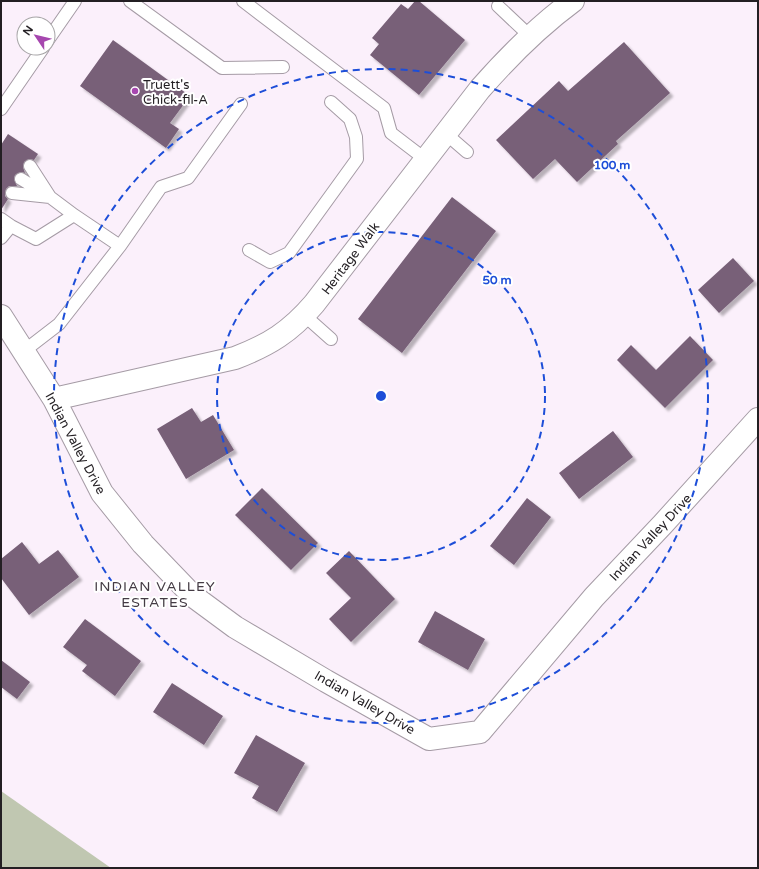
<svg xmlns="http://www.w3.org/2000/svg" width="759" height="869" font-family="'Varela Round',sans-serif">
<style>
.green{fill:#c0c7b1}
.building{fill:#786178;filter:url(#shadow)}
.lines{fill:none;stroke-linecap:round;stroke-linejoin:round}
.service-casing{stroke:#a59ba5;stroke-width:14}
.minor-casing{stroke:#a59ba5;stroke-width:24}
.service{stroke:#fff;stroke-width:12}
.minor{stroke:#fff;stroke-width:22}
.ring{fill:none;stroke:#1d4ed8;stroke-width:2;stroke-dasharray:7 5}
.poi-dot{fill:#a647af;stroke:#fff;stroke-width:1.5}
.labels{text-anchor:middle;stroke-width:4;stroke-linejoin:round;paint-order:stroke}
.poi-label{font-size:13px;fill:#231f23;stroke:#fff;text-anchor:start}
.street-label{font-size:13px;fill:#231f23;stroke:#fff}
.neighbourhood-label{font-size:14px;letter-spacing:1px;fill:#443b44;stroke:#fff}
.centre{fill:#1d4ed8;stroke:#fff;stroke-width:2}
.ring-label{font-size:12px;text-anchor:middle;font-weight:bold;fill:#1d4ed8;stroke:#fff;stroke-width:4;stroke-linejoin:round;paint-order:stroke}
</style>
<defs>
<filter id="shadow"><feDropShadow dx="3.5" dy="3.5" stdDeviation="1" flood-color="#0004"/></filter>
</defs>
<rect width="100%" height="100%" fill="#fbf0fb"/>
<path class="green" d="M 1,791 L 111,868 L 1,868 Z"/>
<path class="building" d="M 415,1 L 419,1 L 465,40 L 419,95 L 370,55 L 379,44 L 372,38 L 401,4 L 408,9 Z
M 113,40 L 190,96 L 170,123 L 179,129 L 166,148 L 80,86 Z
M 624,42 L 670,93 L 616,141 L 618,144 L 577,182 L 555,159 L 533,179 L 496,140 L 559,81 L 568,91 Z
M 8,134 L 38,154 L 34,160 L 29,159 L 24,162 L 23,167 L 25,173 L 21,172 L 15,175 L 14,179 L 17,186 L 9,186 L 6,189 L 5,196 L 8,199 L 1,210 L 1,145 Z
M 452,197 L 496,231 L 402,353 L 358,319 Z
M 733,258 L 754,281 L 719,313 L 698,290 Z
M 690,336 L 713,360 L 665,408 L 617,360 L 631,345 L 656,370 Z
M 192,408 L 201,422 L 213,415 L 234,450 L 186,479 L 157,429 Z
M 613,431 L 633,457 L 579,499 L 559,473 Z
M 262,488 L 318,543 L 291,570 L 235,515 Z
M 527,498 L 551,517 L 514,565 L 490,546 Z
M 22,542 L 39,564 L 58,550 L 79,577 L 29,615 L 1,578 L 1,559 Z
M 349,551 L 395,599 L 351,642 L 329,619 L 351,598 L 326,573 Z
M 435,611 L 485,639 L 468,670 L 418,642 Z
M 85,619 L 141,661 L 115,696 L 82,671 L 87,665 L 63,647 Z
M 1,660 L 30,682 L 17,699 L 1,687 Z
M 172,683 L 223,716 L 204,745 L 153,712 Z
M 256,735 L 305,763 L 277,812 L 252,798 L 259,786 L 234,773 Z"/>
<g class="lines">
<defs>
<path id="service" d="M 130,1 L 222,68 L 283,67
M 243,1 L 384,108 L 391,133 L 425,159
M 498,6 L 531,37
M 48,40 L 75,1
M 1,109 L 43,48
M 445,133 L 467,152
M 30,166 L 50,197 L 74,215
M 21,179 L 47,195
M 12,193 L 50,197
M 1,219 L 11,226 L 1,238
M 11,226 L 36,239 L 74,215 L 120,246
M 249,250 L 270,262 L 289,253 L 357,159 L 356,137 L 350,119 L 331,102
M 304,315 L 331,339
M 24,351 L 59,324 L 120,246 L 161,187 L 188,178 L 241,104"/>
<path id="minor" d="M 1,316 L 54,399 L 102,493 L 143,544 L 193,596 L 235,627 L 326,681 L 429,739 L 480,732 L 594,597 L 663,524 L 758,419
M 54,399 L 235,358 C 269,345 290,332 314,304 L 480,89 C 508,57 539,26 573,1"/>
</defs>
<use href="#service" class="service-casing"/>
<use href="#minor" class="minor-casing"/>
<use href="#service" class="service"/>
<use href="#minor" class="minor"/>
</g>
<g class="ring">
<circle cx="381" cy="396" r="164"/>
<circle cx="381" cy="396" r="327"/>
</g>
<circle class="poi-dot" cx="135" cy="91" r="4"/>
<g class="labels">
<g class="poi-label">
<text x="143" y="89">Truett's<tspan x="143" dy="15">Chick-fil-A</tspan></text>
</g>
<g class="street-label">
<text transform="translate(350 258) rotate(-53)" y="5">Heritage Walk</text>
<text transform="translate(76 443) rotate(62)" y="5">Indian Valley Drive</text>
<text transform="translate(650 537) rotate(-47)" y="5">Indian Valley Drive</text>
<text transform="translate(365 702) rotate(30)" y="5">Indian Valley Drive</text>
</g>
<g class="neighbourhood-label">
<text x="155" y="591">INDIAN VALLEY<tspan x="155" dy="16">ESTATES</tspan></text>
</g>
</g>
<circle cx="381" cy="396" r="6" class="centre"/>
<g class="ring-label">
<text x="612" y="169">100 m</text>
<text x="497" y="284">50 m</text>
</g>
<rect width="759" height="869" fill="none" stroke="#231f23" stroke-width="4"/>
<g transform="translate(36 36) rotate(305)"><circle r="19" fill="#ffffff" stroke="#a7a5a7"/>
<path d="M0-3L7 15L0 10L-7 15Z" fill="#a647af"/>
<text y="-6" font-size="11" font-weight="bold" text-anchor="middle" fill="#231f23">N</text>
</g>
</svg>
